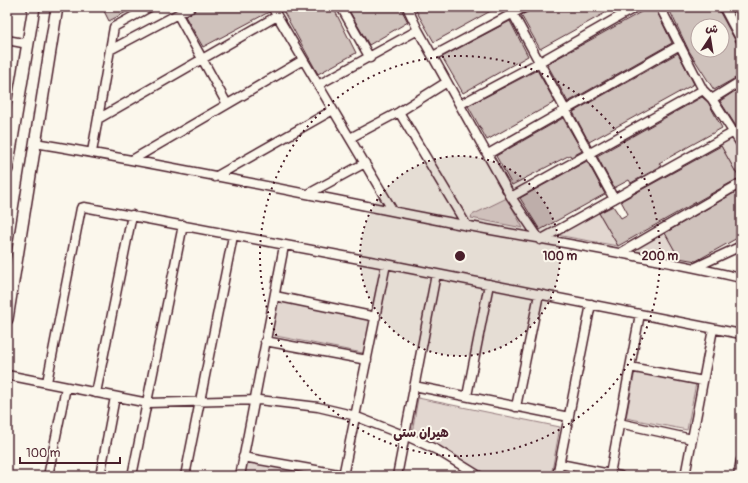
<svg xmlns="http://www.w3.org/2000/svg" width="748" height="483" font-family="Pangolin,'Playpen Sans Arabic',sans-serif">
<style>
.green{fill:#e2d7d0;stroke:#967b7e}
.building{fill:#cfc2bc;stroke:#4a1f2b;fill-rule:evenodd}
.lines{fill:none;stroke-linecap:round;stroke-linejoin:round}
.minor-casing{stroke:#4a1f2b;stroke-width:11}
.tertiary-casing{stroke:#4a1f2b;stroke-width:12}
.secondary-casing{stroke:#4a1f2b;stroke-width:14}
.minor{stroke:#fbf7ec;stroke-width:8}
.tertiary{stroke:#fbf7ec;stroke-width:9}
.secondary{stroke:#fbf7ec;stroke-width:11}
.ring{fill:none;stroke:#4a1f2b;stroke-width:2;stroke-dasharray:2 4}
.labels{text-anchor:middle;stroke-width:4;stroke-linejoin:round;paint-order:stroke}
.neighbourhood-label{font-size:13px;font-weight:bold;fill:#4a1f2b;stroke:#fbf7ec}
.centre{fill:#4a1f2b;stroke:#fbf7ec;stroke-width:2}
.ring-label{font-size:12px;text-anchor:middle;font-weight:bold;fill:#4a1f2b;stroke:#fbf7ec;stroke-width:4;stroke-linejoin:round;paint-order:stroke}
</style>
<rect width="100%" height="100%" fill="#fbf7ec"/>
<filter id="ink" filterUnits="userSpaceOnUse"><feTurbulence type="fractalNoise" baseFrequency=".025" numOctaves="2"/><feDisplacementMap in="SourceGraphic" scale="8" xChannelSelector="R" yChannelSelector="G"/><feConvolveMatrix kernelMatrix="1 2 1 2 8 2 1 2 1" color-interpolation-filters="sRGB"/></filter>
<g filter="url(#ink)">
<path class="green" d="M 731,135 L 741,151 L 741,177 L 739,178 L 719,142 Z
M 507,198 L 523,228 L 471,218 L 472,215 Z
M 597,210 L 618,246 L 551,234 Z
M 664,231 L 679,258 L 633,251 L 632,249 Z
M 275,296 L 376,317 L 368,354 L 266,334 Z
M 635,371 L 696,383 L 687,430 L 626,418 Z
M 418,398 L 560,427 L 551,476 L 487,476 L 412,433 Z
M 243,457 L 334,476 L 240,476 Z"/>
<path class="building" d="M 102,7 L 136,7 L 109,21 Z
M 196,7 L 267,7 L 269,12 L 203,47 L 185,16 L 194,12 Z
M 281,7 L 333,7 L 356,53 L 318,74 Z
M 347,7 L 400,7 L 408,22 L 369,45 Z
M 414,7 L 498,7 L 434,42 Z
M 530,7 L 616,7 L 540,49 L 521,15 L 528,12 Z
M 650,7 L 655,7 L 672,43 L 568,102 L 547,64 Z
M 668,7 L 717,7 L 741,51 L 741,75 L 714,90 L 689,51 ZM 698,26 L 722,26 L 722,50 L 698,50 Z
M 510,21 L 528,56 L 463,93 L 442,57 Z
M 678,53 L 694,84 L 589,142 L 573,112 Z
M 537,70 L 555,102 L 487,140 L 468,106 Z
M 741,87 L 741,134 L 720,101 Z
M 702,97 L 708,102 L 722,128 L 659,163 L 661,166 L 631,183 L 629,180 L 614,188 L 597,156 Z
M 563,118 L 582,151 L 571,157 L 570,155 L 512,185 L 496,156 Z
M 721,146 L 739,178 L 618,246 L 599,213 L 613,206 L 621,218 L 628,214 L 621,201 Z
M 587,161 L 605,194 L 540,230 L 520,198 Z
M 741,189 L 741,236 L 696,261 L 679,258 L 665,233 Z"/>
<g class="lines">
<defs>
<path id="minor" d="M 272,7 L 393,211
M 341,7 L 370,58
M 407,7 L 418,30 L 511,197 L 540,240 L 734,132
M 660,7 L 703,90 L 712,99 L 741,144
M 513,14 L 614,199
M 178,15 L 227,104
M 7,40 L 28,44
M 110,50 L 191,7
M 433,56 L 525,7
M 318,85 L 418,30
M 712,99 L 741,81
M 461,104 L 538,63 L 636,7
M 399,112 L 467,226
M 98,119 L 277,16
M 350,138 L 399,112 L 447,82
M 35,143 C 168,165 300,193 432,219 C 535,239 639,254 741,278
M 92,152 L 114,27 L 150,7
M 488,154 L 680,45
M 132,160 L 303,60
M 215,177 L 333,110
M 308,194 L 365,163
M 511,197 L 703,90
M 622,252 L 741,183
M 696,267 L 741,246
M 275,296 L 376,317
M 265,341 L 367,360
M 630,367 L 703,381
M 7,375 L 148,403 L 259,400 L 318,407 L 352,415 L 411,438 L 437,450 L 479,476
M 47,382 L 81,208 L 84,207 L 386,264 L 741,334
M 414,386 L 569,417
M 96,393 L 132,215
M 467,396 L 489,284
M 516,407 L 539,294
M 619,423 L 692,439
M 243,457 L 344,475
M 560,464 L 620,476
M 610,474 L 640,314
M 48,476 L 66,387
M 100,476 L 115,397
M 132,476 L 183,225
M 185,476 L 233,236
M 240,476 L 284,246
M 343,476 L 386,264
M 397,476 L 436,274
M 557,476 L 591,304
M 685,476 L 713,329
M 738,476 L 741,460"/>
<path id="tertiary" d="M 724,7 L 741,39
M 738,7 L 741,12"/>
<path id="secondary" d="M 7,169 L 34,7
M 7,319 L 57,7"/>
</defs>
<use href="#minor" class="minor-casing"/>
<use href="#tertiary" class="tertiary-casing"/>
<use href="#secondary" class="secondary-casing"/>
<use href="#minor" class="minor"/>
<use href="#tertiary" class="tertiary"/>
<use href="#secondary" class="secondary"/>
</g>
</g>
<circle cx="460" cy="256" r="100" fill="#4a1f2b" fill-opacity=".12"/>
<g class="ring">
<circle cx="460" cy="256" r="100"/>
<circle cx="460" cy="256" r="200"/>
</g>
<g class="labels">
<g class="neighbourhood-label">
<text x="421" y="437">هیران ستی</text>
</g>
</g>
<circle cx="460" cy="256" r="6" class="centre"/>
<g class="ring-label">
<text x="560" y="260">100 m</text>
<text x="660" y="260">200 m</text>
</g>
<rect width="748" height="483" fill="none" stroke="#fbf7ec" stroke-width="24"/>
<rect x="12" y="12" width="724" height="459" fill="none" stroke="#4a1f2b" stroke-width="1.5" filter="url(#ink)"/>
<g transform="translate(710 38) rotate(12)"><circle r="19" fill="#fbf7ec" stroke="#b4a19f"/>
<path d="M0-3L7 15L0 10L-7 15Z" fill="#4a1f2b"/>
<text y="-6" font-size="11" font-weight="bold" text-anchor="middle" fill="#4a1f2b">ش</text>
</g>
<path d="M20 457v6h100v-6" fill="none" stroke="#4a1f2b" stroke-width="2"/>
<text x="26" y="457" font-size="12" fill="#4a1f2b" stroke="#fbf7ec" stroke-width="3" paint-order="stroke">100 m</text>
</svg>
